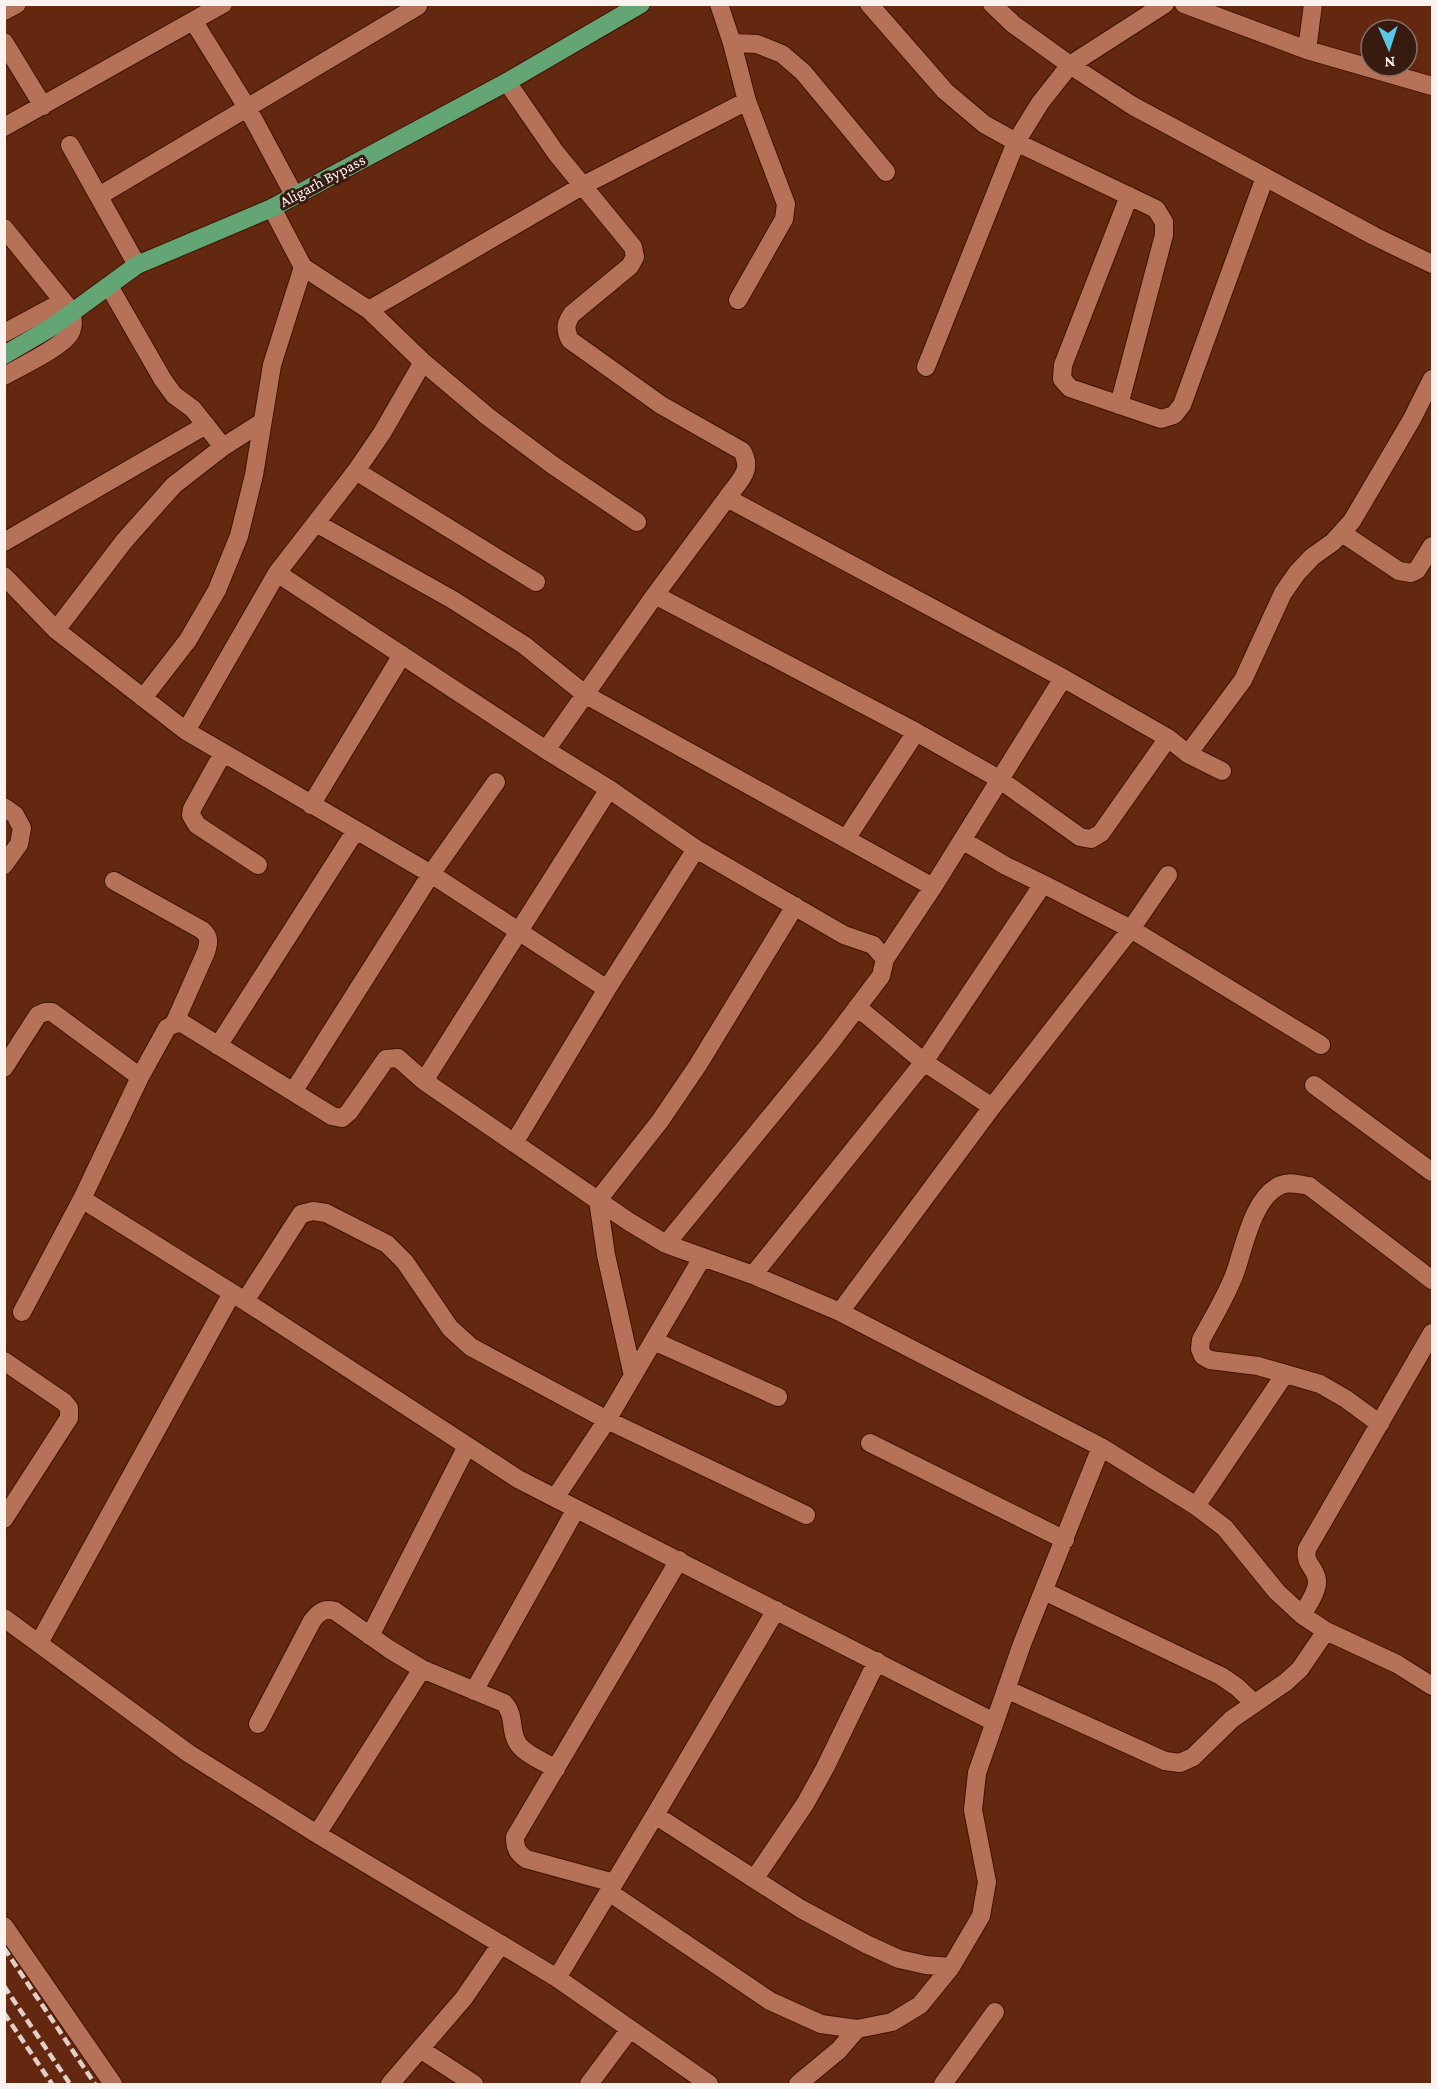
<svg xmlns="http://www.w3.org/2000/svg" width="1437" height="2089" font-family="'Crimson Pro',serif">
<style>
.lines{fill:none;stroke-linecap:round;stroke-linejoin:round}
.minor-casing{stroke:#401302;stroke-width:20}
.major-casing{stroke:#401302;stroke-width:20}
.minor{stroke:#b67159;stroke-width:18}
.major{stroke:#63a575;stroke-width:18}
.rail{stroke:#e1d0c9;stroke-width:4.5;stroke-dasharray:9 4.5;stroke-linecap:butt}
.labels{text-anchor:middle;stroke-width:6;stroke-linejoin:round;paint-order:stroke}
.street-label{font-size:16px;fill:#faf2ef;stroke:#371b11}
</style>
<rect width="100%" height="100%" fill="#642710"/>
<g class="lines">
<defs>
<path id="minor" d="M 719,4 L 732,43 L 747,101 L 786,204 L 784,219 L 738,300
M 869,4 L 945,91 L 984,124 L 1016,142 L 1156,209 L 1164,222 L 1164,235 L 1119,405
M 1184,4 L 1307,50 L 1432,86
M 4,11 L 17,4
M 194,22 L 248,109 L 294,195
M 4,42 L 43,106
M 732,43 L 757,44 L 782,54 L 803,72 L 886,172
M 1307,50 L 1313,4
M 507,82 L 556,153 L 633,247 L 635,257 L 630,266 L 572,314 C 565,324 565,330 570,340 L 661,405 L 742,451 C 754,471 738,482 727,498 L 1063,678 L 1168,738 L 1188,754 L 1222,771
M 4,127 L 223,4
M 70,145 L 137,265
M 1265,177 L 1374,236 L 1432,264
M 99,196 L 418,6
M 1129,196 L 1063,365 L 1062,379 L 1070,388 L 1161,419 L 1174,415 L 1182,405 L 1265,177 L 1133,106 L 1070,65 L 1165,4
M 272,208 L 303,267 L 369,310 L 423,362 L 487,416 L 554,466 L 637,522
M 4,228 L 72,312 C 73,320 74,328 69,335 C 60,348 20,367 4,376
M 109,286 L 163,380 L 174,395 L 193,409 L 223,447
M 369,310 L 582,186 L 747,101
M 4,333 L 62,302
M 926,367 L 1016,142 L 1040,103 L 1070,65 L 1013,24 L 992,4
M 356,471 L 536,582
M 316,523 L 453,600 L 524,645 L 586,695 L 933,887
M 1342,533 L 1399,571 L 1411,573 L 1417,570 L 1432,546
M 4,542 L 206,425
M 277,573 L 356,471 L 382,433 L 423,362
M 4,576 L 56,630 L 186,731 L 356,830
M 655,595 L 916,732 L 999,779 L 1080,837 L 1091,839 L 1101,833 L 1168,738
M 56,630 L 125,540 L 174,485 L 223,447 L 262,422
M 143,698 L 188,640 L 217,590 L 239,536 L 254,475 L 272,365 L 303,267
M 186,731 L 277,573 L 546,750 L 609,789 L 696,849 L 844,935 L 873,945 L 885,959 L 881,976 L 828,1046 L 666,1244
M 546,750 L 655,595 L 727,498
M 223,753 L 192,809 L 191,815 L 197,825 L 258,865
M 1188,754 L 1243,680 L 1283,593 L 1297,573 L 1312,557 L 1333,542 L 1352,521 L 1412,419 L 1432,379
M 311,805 L 402,655
M 4,807 L 15,815 L 22,828 L 19,844 L 4,865
M 846,839 L 916,732
M 114,881 L 202,930 C 210,937 209,942 206,952 L 174,1024
M 1043,884 L 1131,929 L 1321,1045
M 885,959 L 933,887 L 1063,678
M 218,1046 L 356,830 L 431,874 L 607,989
M 4,1068 L 38,1015 L 45,1012 L 52,1012 L 140,1077 L 167,1028 L 174,1024 L 182,1023 L 332,1116 L 342,1118 L 349,1112 L 386,1059 L 398,1058 L 424,1081 L 628,1221 L 666,1244 L 753,1275 L 840,1312 L 1101,1447 L 1196,1506 L 1225,1528 L 1277,1592 L 1302,1615 L 1326,1631 L 1397,1664 L 1432,1686
M 424,1081 L 609,789
M 1314,1085 L 1432,1172
M 293,1092 L 431,874 L 496,782
M 992,1107 L 1131,929 L 1168,875
M 514,1143 L 607,989 L 696,849
M 82,1199 L 245,1301 L 518,1479 L 555,1498
M 702,1258 L 607,1420 L 555,1498 L 994,1722
M 753,1275 L 924,1062 L 857,1007
M 245,1301 L 301,1214 L 313,1211 L 326,1213 L 387,1244 L 405,1262 L 450,1328 L 471,1347 L 607,1420 L 806,1515
M 22,1312 L 82,1199 L 140,1077
M 840,1312 L 992,1107 L 924,1062 L 1043,884 L 1006,866 L 962,840
M 654,1341 L 778,1397
M 4,1361 L 64,1402 L 69,1408 L 69,1418 L 4,1519
M 633,1376 L 606,1255 L 598,1200 L 660,1121 L 698,1065 L 795,906
M 1380,1424 L 1346,1399 L 1320,1384 L 1258,1366 L 1210,1360 L 1203,1356 L 1200,1349 L 1201,1340 C 1212,1319 1226,1297 1235,1273 C 1244,1248 1253,1196 1281,1185 C 1290,1181 1300,1185 1309,1186 L 1432,1280
M 870,1443 L 1065,1540
M 1196,1506 L 1285,1374
M 1044,1591 L 1221,1676 L 1237,1687 L 1254,1703
M 1302,1615 C 1308,1605 1318,1591 1317,1580 C 1315,1566 1304,1565 1307,1549 L 1432,1333
M 4,1618 L 188,1753 L 317,1834 L 557,1978 L 655,1815 L 776,1610
M 370,1636 L 467,1446
M 39,1643 L 232,1293
M 1006,1689 L 1165,1761 L 1180,1763 L 1193,1757 L 1232,1719 L 1286,1682 L 1300,1669 L 1326,1631
M 474,1691 L 576,1509
M 258,1724 L 312,1621 C 319,1612 324,1608 335,1611 L 389,1649 L 422,1669 L 504,1703 C 515,1715 510,1728 516,1740 C 522,1754 544,1761 556,1769
M 655,1815 L 801,1909 L 866,1944 L 899,1959 L 926,1965 L 951,1967
M 317,1834 L 422,1669
M 755,1878 L 805,1804 L 825,1768 L 877,1661
M 614,1883 L 526,1859 C 517,1852 515,1848 515,1837 L 679,1560
M 609,1892 L 770,2001 L 821,2024 L 857,2029 L 892,2022 L 920,2005 L 951,1967 L 981,1916 L 987,1882 L 973,1810 L 977,1773 L 1022,1644 L 1101,1447
M 4,1926 L 113,2084
M 557,1978 L 709,2084
M 420,2049 L 474,2084
M 390,2084 L 464,1998 L 501,1944
M 589,2084 L 630,2029
M 798,2084 L 839,2050 L 857,2029
M 943,2084 L 995,2012"/>
<path id="major" d="M 4,355 L 52,327 L 137,265 L 272,208 L 507,82 L 641,4"/>
</defs>
<use href="#minor" class="minor-casing"/>
<use href="#major" class="major-casing"/>
<use href="#minor" class="minor"/>
<use href="#major" class="major"/>
<path class="rail" d="M 4,1948 L 95,2084
M 4,1986 L 70,2084
M 4,2013 L 52,2084"/>
</g>
<g class="labels">
<g class="street-label">
<text transform="translate(322 180) rotate(-28)" y="6">Aligarh Bypass</text>
</g>
</g>
<rect width="1437" height="2089" fill="none" stroke="#faf2ef" stroke-width="12"/>
<g transform="translate(1389 48) rotate(177)"><circle r="28" fill="#371b11" stroke="#85716a" stroke-width="1.5"/>
<path d="M0-4.5L10 22L0 15L-10 22Z" fill="#5bc7e7"/>
<text y="-9" font-size="16" font-weight="bold" text-anchor="middle" fill="#faf2ef">N</text>
</g>
</svg>
